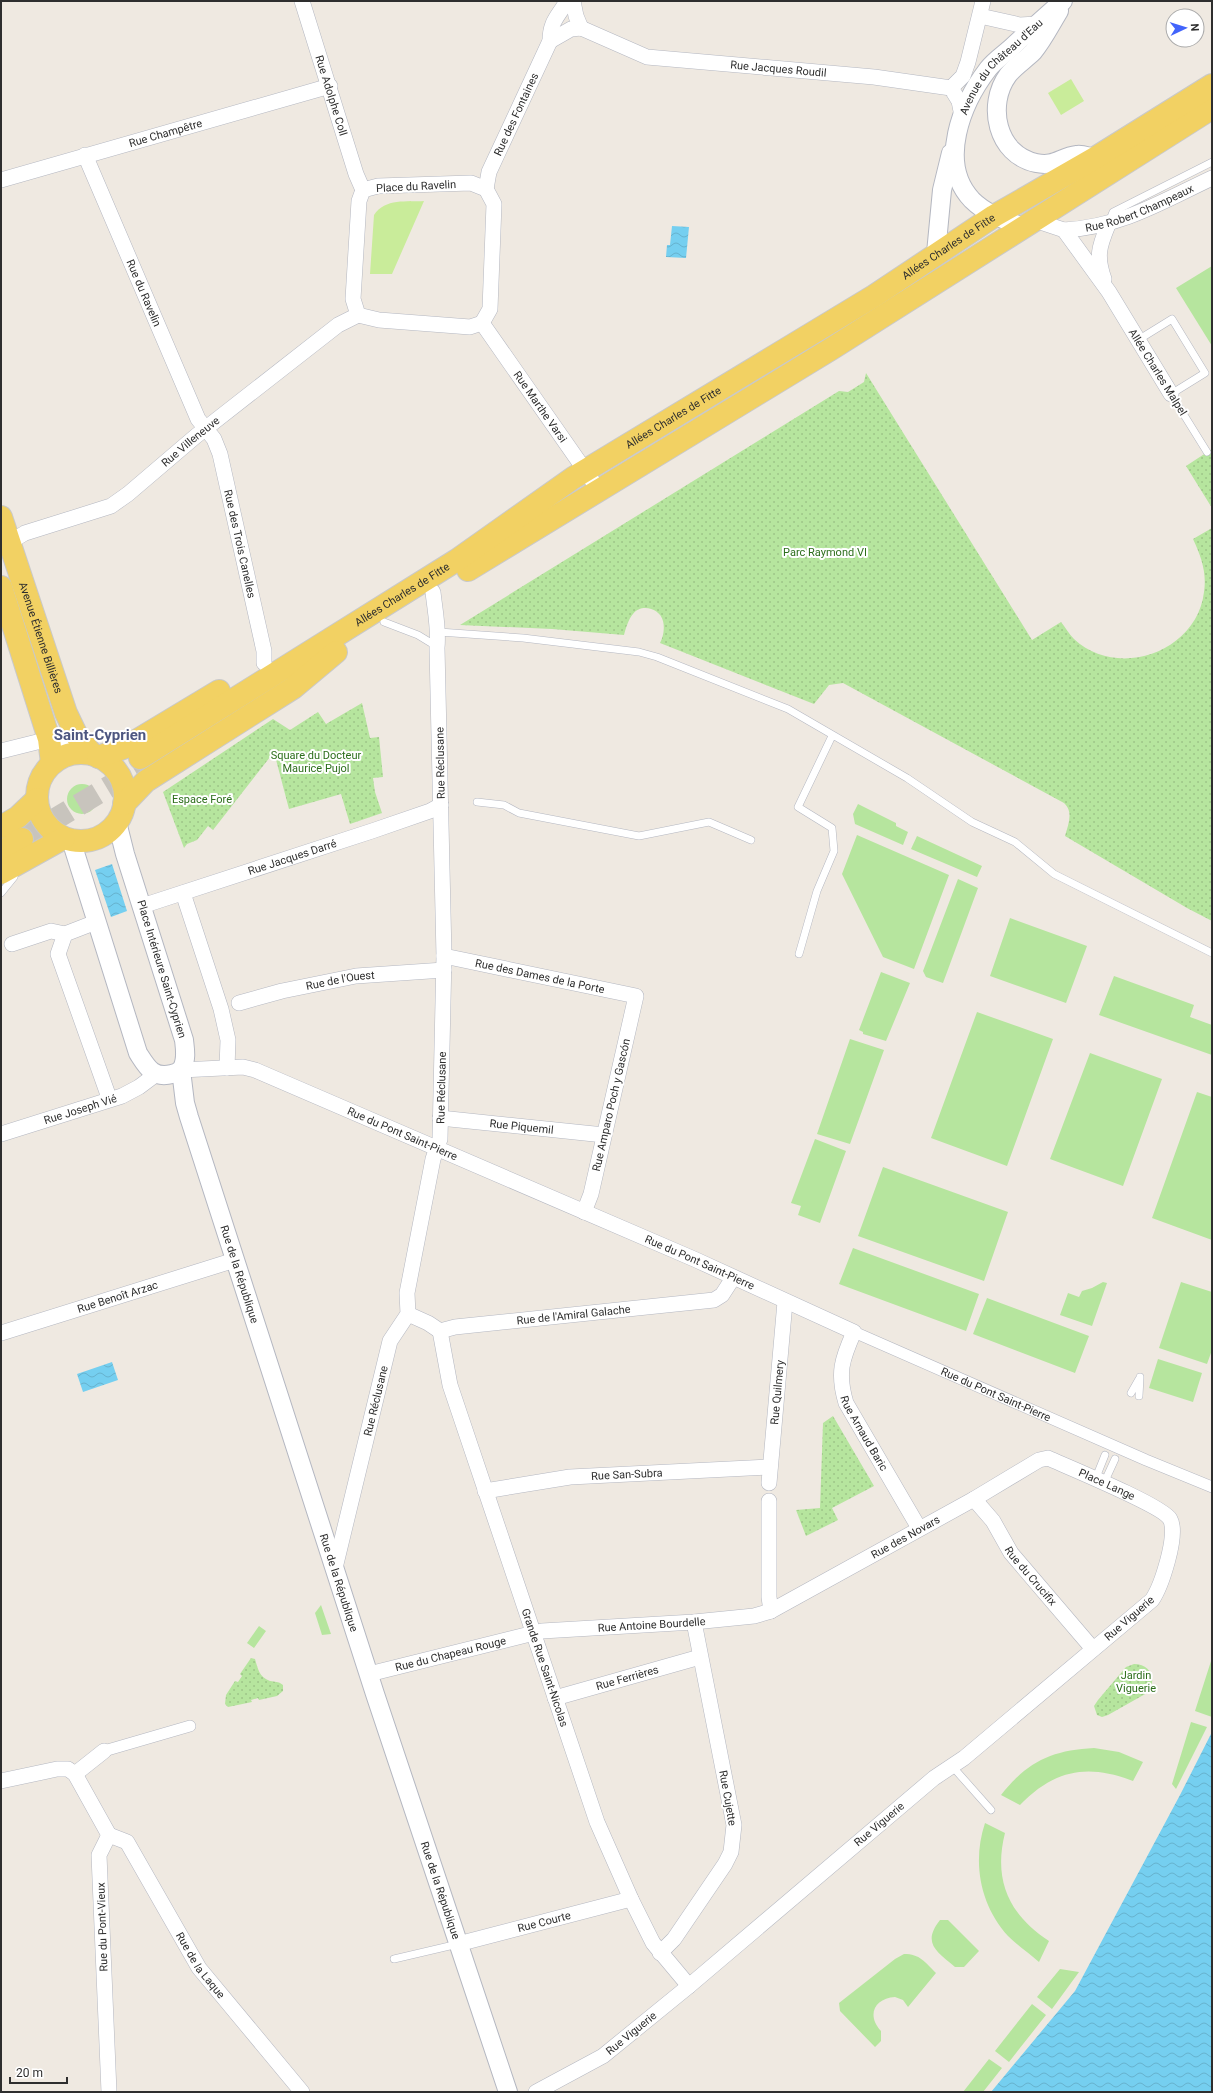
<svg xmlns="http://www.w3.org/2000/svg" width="1213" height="2093" font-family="Roboto,sans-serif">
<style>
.grass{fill:#b6e59e}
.park{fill:url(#park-dots)}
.pitch{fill:#c9ec9a}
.water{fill:url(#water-waves)}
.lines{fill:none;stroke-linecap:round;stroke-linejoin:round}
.primary-tunnel{stroke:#c8c4bd;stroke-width:22;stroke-dasharray:22 11;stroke-linecap:butt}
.service-casing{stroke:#b4b7c1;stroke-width:8}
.pedestrian-casing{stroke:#b4b7c1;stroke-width:12}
.minor-casing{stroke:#b4b7c1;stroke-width:16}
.tertiary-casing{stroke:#b4b7c1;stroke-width:20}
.primary-casing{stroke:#c9c9c9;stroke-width:24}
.service{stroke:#fff;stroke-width:7}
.pedestrian{stroke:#fff;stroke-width:11}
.minor{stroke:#fff;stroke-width:15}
.tertiary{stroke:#fff;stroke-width:18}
.primary{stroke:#f2d163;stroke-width:22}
.labels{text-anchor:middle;stroke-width:4;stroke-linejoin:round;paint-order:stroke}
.street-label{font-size:11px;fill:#2e2e2e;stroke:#fff}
.park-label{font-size:11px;fill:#2c6e1b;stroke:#fff}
.district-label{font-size:15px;font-weight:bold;fill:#4d5680;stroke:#fff}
</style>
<defs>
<pattern id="park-dots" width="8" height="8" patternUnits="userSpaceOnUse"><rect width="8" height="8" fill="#b6e59e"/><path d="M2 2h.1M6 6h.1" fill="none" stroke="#9dc588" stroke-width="1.8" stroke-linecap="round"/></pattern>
<pattern id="water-waves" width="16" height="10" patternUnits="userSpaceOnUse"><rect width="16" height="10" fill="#75cff0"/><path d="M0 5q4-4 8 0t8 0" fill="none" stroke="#66b2ce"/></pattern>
</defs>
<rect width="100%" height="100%" fill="#efe9e1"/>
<path class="grass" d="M 1212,266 L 1212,346 L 1176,288 Z
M67 799a15 15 0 1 1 30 0a15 15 0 1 1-30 0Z
M 858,804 L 896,823 L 896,826 L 908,832 L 903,845 L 855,824 L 853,814 Z
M 857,835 L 949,875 L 914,969 L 883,957 L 842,874 Z
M 917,836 L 982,866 L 977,877 L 911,849 Z
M 958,879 L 978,888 L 943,983 L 926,977 L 923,971 Z
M 1010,918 L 1087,946 L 1066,1003 L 990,976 Z
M 881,972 L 910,983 L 886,1041 L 863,1034 L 863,1032 L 859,1030 Z
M 1114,976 L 1194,1005 L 1190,1017 L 1212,1025 L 1212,1055 L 1099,1015 Z
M 977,1012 L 1053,1039 L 1007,1166 L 931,1138 Z
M 850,1039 L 884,1050 L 850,1144 L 817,1134 Z
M 1090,1053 L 1162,1079 L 1123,1186 L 1050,1159 Z
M 1197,1092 L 1212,1097 L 1212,1240 L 1152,1218 Z
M 815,1139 L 846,1151 L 820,1223 L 798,1215 L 801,1206 L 791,1203 Z
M 883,1167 L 1008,1212 L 984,1281 L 858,1236 Z
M 853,1248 L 979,1294 L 966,1331 L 839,1284 Z
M 1103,1282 L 1107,1283 L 1092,1326 L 1060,1315 L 1068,1293 L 1079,1297 L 1082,1291 L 1092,1288 Z
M 1181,1282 L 1212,1292 L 1212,1350 L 1207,1364 L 1159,1348 Z
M 987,1298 L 1089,1336 L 1075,1373 L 973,1334 Z
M 1158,1359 L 1202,1373 L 1193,1402 L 1149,1388 Z
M 321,1605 L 331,1634 L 322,1635 L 315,1613 Z
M 259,1626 L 266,1631 L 254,1648 L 247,1643 Z
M 1212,1658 L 1212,1717 L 1195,1711 Z
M 1191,1722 L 1207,1727 L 1176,1789 L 1172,1784 Z
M 1094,1748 L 1119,1752 L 1143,1762 L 1133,1781 C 1087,1763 1054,1770 1020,1805 L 1001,1795 C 1027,1762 1052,1750 1094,1748 Z
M 985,1823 L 1005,1833 C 993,1880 1009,1915 1049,1941 L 1039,1962 C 1029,1953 1017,1945 1008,1936 C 980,1905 972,1862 985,1823 Z
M 940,1920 L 948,1920 L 979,1951 L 964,1967 L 955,1967 C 936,1951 922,1943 940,1920 Z
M 904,1954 C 920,1954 925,1962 936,1973 L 908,2007 L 903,2000 L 895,1997 C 875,1998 866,2015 881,2031 L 881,2041 L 875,2047 L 840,2011 L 839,2003 L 895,1959 Z
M 1060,1969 L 1079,1972 L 1052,2009 L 1037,1997 Z
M 1032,2004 L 1046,2015 L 1009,2062 L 995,2051 Z
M 989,2059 L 1002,2068 L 983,2092 L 963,2092 Z"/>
<path class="park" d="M 866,373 L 1032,640 L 1061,622 C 1065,627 1069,634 1074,639 C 1118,680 1197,652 1204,592 C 1207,573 1201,556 1193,539 L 1212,528 L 1212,921 L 1187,908 L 1065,836 C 1068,825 1074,812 1064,803 L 843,683 L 829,685 L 814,704 L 660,643 C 663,637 665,629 663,621 C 660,608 641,603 633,614 C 628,620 626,628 624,635 L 552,629 L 460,625 L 839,391 L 848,392 L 864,382 Z
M 1212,449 L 1212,508 L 1186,466 Z
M 362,703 L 370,738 L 379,737 L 383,777 L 373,778 L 375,792 L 382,813 L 350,824 L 341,794 L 289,809 L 274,752 L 213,830 L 208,826 L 197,840 L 187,844 L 184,848 L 163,792 L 273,719 L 290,730 L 318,712 L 326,724 Z
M 833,1416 L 874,1486 L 832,1508 L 838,1520 L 806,1536 L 796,1510 L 820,1508 L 823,1423 Z
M 251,1658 L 255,1659 C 258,1669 259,1677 270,1681 C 275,1682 278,1681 283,1685 L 283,1691 L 277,1696 L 259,1700 L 258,1698 L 251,1700 L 252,1702 L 228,1707 L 225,1704 L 226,1695 L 235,1681 L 238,1682 L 242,1676 L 240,1674 Z
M 1134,1664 C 1151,1664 1158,1680 1147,1693 L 1108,1715 L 1102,1717 L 1097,1715 L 1094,1706 L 1098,1700 L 1126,1667 Z"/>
<path class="pitch" d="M 1071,79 L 1084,101 L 1061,115 L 1048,93 Z
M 424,201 L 392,274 L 370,274 L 374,215 C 385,198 407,202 424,201 Z"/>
<path class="water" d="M 672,226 L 689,227 L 686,258 L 666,257 L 667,245 L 670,245 Z
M 112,864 L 127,911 L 111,917 L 95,870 Z
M 112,1362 L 118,1380 L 83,1392 L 77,1374 Z
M 1212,1732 L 1212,2092 L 991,2092 L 1075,1991 L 1180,1795 Z"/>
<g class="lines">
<path class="primary-tunnel" d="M 22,839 L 145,765"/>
<defs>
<path id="service" d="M 1109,222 L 1113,212 L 1212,162
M 1138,340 L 1172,319 L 1205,373 L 1171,394 L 1207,452
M 384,622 L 418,635 L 436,646
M 439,632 L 523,638 L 639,652 L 657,657 L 788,709 L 907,778 L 972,822 L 1015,842 L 1054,874 L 1212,953
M 477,802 L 504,805 L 519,813 L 639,836 L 709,822 L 751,840
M 1,893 L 14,877 L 14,872
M 799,954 L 817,891 L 834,851 L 832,828 L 798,807 L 832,736
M 1131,1393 L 1139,1379
M 1139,1396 L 1140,1377
M 1095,1480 L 1105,1455
M 1104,1483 L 1115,1459
M 952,1766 L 991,1810
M 394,1959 L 458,1944"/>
<g id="pedestrian">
<path id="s1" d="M 854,1332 L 1146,1460 L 1212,1487"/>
<path d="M 104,1751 L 190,1726"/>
</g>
<g id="minor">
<path id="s2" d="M 302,1 L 356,174 L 363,190"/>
<path d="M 573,1 L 576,16 L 581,28"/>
<path d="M 980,16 L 1020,25 L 1037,24"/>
<path id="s3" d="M 581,28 L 647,57 L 874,77 L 951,88 L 959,101 L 962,116"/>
<path d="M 550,41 L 571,29 L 581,28"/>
<path d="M 951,88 L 963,76 L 968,62 L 983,1"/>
<path id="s4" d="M 85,155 L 198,419 L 214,439 L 220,454 L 264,651 L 264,663"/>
<path id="s5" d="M 1,180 L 330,86"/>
<path d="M 471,183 L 486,189 L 494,204 L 490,309 L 482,323 L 470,327 L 379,320 L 358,315 L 353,299 L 359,201 L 363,190 L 378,186 Z"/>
<path id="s6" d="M 486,189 L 489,172 L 550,41 C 550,21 558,17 567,1"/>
<path d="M 1034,220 L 1064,230 L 1109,292 L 1171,394"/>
<path id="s7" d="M 1064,230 C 1121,227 1161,202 1212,178"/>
<path d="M 1104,279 C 1096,256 1099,247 1108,225"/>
<path id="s8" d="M 482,323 L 598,489"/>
<path id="s9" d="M 10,542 L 25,533 L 111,506 L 128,494 L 196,436 L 338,325 L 358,315"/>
<path d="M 1,751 L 49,739 L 75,753"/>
<path d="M 183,893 L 221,1009 L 228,1040 L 227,1068"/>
<path id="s10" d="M 142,906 L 372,831 L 430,811 L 441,805"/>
<path d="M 96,922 L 65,934 L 58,954 L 107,1092 L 108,1100"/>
<path d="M 12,944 L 51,931 L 65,934"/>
<path id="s11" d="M 444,956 L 636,996 L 591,1194 L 584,1212"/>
<path id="s12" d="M 239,1003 L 282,991 L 356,976 L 444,970"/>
<path id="s13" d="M 181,1070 L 243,1067 L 255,1070 L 694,1259 L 854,1332 C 842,1359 837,1373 846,1403 L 919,1528"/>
<path id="s14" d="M 440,1118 L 604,1135"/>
<path id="s15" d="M 1,1134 L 122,1096 L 139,1087 L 155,1075"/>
<path id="s16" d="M 408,1314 L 428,1323 L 440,1331 L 455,1327 L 714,1300 L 722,1295 L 733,1278"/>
<path id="s17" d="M 440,1331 L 450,1385 L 597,1822 L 631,1899 L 653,1943 L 689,1986"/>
<path id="s18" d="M 1,1333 L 235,1260"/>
<path id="s19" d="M 769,1483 L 785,1302"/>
<path id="s20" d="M 485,1491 L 570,1477 L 770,1467"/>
<path id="s21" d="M 974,1499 L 993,1521 L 1011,1553 L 1093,1649"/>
<path d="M 769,1501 L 769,1597 L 771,1611"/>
<path id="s22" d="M 335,1568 L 390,1341 L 408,1314 L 407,1293 L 433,1159 L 440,1139 L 444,956 L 437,648 C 439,629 435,611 433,592"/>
<path id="s23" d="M 369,1674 L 542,1631 L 694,1622 L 754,1616 L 771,1611 L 974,1499 L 1039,1460 L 1048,1458 C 1068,1467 1163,1506 1170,1519 C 1179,1534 1161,1587 1152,1600 L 964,1758 L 934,1778 L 689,1986 L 603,2056 L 536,2092"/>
<path id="s24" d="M 555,1698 L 700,1657"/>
<path d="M 75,1774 L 104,1751"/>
<path d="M 1,1781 L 57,1769 L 68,1769 L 75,1774 L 109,1835"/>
<path id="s25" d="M 109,1835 L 127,1842 L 199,1968 L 302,2092"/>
<path id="s26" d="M 458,1944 L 631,1899"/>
<path d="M 660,1953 L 674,1939 L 725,1864 L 731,1852 L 734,1825 L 694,1622"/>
<path d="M 109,2092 L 99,1855 L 109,1835"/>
</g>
<g id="tertiary">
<path d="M 1059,11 C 1051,24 1043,40 1033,52 C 1025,60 1015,66 1008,75 C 986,105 997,155 1036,163 C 1055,167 1060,157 1077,155 C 1082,154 1089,157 1095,158"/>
<path id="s27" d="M 1023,227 C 1005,220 986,214 972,200 C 937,163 962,103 988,69 C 994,61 1003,55 1011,48 C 1028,32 1045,17 1063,1"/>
<path d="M 936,253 L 942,190 L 951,153"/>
<path d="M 71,840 L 138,1053 C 147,1067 153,1079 172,1074 C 176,1073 180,1071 182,1068 C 187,1059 185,1049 184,1040 L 125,854 L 117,822"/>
<path id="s28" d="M 181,1070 L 185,1103 L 189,1117 L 375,1694 L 508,2092"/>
</g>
<g id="primary">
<path id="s29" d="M 1,517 L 66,713 L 77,736 L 92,754"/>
<path d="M 468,570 L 831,349 L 1212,108"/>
<path d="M 1,587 L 49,739 L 52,763"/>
<circle cx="81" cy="797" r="44"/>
<path d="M 98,757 L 126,747 L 219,691"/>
<path id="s30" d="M 140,758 L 457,560 L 573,478 L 874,296 L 994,216 L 1095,158 L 1212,85"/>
<path d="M 124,804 L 146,781 L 293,688 L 336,652"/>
<path d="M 1,827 L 18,817 L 37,799"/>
<path d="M 1,852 L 22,839"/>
<path d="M 1,873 L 64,838"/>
</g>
</defs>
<use href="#service" class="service-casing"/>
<use href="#pedestrian" class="pedestrian-casing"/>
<use href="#minor" class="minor-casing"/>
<use href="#tertiary" class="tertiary-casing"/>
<use href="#primary" class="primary-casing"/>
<use href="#service" class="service"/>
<use href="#pedestrian" class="pedestrian"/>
<use href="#minor" class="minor"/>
<use href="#tertiary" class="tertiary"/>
<use href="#primary" class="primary"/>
</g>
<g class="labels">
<g class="street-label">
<text dy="4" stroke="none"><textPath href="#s27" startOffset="211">Avenue du Château d'Eau</textPath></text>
<text dy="4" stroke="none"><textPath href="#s3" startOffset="204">Rue Jacques Roudil</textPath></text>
<text dy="4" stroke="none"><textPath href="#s2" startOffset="99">Rue Adolphe Coll</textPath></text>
<text dy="4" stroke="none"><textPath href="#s6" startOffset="81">Rue des Fontaines</textPath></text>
<text dy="4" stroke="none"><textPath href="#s5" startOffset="171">Rue Champêtre</textPath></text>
<text transform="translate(416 186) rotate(-3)" y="4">Place du Ravelin</text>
<text dy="4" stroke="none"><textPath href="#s7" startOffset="79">Rue Robert Champeaux</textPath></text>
<text dy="4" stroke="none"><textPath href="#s30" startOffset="957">Allées Charles de Fitte</textPath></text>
<text dy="4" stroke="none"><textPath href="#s4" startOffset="150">Rue du Ravelin</textPath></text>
<text transform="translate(1158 372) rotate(58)" y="4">Allée Charles Malpel</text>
<text dy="4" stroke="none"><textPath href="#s8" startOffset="102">Rue Marthe Varsi</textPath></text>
<text dy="4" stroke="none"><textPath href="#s30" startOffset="633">Allées Charles de Fitte</textPath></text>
<text dy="4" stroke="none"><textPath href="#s9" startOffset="210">Rue Villeneuve</textPath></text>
<text dy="4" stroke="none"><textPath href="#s4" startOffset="421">Rue des Trois Canelles</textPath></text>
<text dy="4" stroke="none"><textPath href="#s30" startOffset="309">Allées Charles de Fitte</textPath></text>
<text dy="4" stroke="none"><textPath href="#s29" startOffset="127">Avenue Étienne Billières</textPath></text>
<text transform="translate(440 763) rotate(-91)" y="4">Rue Réclusane</text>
<text dy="4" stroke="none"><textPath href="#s10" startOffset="158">Rue Jacques Darré</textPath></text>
<text transform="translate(162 969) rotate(73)" y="4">Place Intérieure Saint-Cyprien</text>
<text dy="4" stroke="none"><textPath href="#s11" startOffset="98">Rue des Dames de la Porte</textPath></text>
<text dy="4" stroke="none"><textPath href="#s12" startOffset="104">Rue de l'Ouest</textPath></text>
<text dy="4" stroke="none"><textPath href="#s22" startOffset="496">Rue Réclusane</textPath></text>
<text transform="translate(611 1105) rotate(-77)" y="4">Rue Amparo Poch y Gascón</text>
<text dy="4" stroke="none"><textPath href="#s15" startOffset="83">Rue Joseph Vié</textPath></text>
<text dy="4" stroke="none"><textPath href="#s14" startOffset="82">Rue Piquemil</textPath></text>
<text dy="4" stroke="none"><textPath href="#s13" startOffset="235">Rue du Pont Saint-Pierre</textPath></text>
<text dy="4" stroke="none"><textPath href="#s13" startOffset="559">Rue du Pont Saint-Pierre</textPath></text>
<text dy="4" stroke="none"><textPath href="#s28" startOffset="213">Rue de la République</textPath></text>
<text dy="4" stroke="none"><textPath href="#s18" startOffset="122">Rue Benoît Arzac</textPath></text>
<text dy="4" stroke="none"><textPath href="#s16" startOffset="171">Rue de l'Amiral Galache</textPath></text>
<text dy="4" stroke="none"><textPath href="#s19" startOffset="91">Rue Quilmery</textPath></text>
<text dy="4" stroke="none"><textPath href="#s1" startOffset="155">Rue du Pont Saint-Pierre</textPath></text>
<text dy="4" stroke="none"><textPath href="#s22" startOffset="172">Rue Réclusane</textPath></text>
<text dy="4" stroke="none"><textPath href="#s13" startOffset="837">Rue Arnaud Baric</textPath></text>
<text dy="4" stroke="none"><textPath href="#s20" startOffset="143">Rue San-Subra</textPath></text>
<text dy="4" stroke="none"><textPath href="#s23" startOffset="790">Place Lange</textPath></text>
<text dy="4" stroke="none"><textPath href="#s23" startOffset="562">Rue des Novars</textPath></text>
<text dy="4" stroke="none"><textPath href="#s21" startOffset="96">Rue du Crucifix</textPath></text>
<text dy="4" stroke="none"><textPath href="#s28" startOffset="537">Rue de la République</textPath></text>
<text transform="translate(1129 1618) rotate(-41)" y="4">Rue Viguerie</text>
<text dy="4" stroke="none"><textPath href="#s23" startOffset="288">Rue Antoine Bourdelle</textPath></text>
<text dy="4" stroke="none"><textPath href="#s23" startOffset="84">Rue du Chapeau Rouge</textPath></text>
<text dy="4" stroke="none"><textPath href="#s17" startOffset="353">Grande Rue Saint-Nicolas</textPath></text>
<text dy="4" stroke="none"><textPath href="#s24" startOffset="75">Rue Ferrières</textPath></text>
<text transform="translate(728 1798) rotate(80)" y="4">Rue Cujette</text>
<text transform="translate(879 1824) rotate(-40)" y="4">Rue Viguerie</text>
<text dy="4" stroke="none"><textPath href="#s28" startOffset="861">Rue de la République</textPath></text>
<text dy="4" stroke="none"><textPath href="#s26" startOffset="89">Rue Courte</textPath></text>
<text transform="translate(102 1927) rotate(-92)" y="4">Rue du Pont-Vieux</text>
<text dy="4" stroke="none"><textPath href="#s25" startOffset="163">Rue de la Laque</textPath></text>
<text transform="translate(631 2033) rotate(-39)" y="4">Rue Viguerie</text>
</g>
<g class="park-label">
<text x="825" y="556">Parc Raymond VI</text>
<text x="316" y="759">Square du Docteur<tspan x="316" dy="13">Maurice Pujol</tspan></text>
<text x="202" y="803">Espace Foré</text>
<text x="1136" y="1679">Jardin<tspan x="1136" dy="13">Viguerie</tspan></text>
</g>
<g class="district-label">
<text x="100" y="740">Saint-Cyprien</text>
</g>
</g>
<rect width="1213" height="2093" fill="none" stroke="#2e2e2e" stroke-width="4"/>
<g transform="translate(1185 28) rotate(86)"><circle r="19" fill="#ffffff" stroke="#ababab"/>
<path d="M0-3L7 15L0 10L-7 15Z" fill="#4264fb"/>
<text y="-6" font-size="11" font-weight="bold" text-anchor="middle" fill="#2e2e2e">N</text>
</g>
<path d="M10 2077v6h57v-6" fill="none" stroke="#2e2e2e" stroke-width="2"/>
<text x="16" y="2077" font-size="12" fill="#2e2e2e" stroke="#ffffff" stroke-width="3" paint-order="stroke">20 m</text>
</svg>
